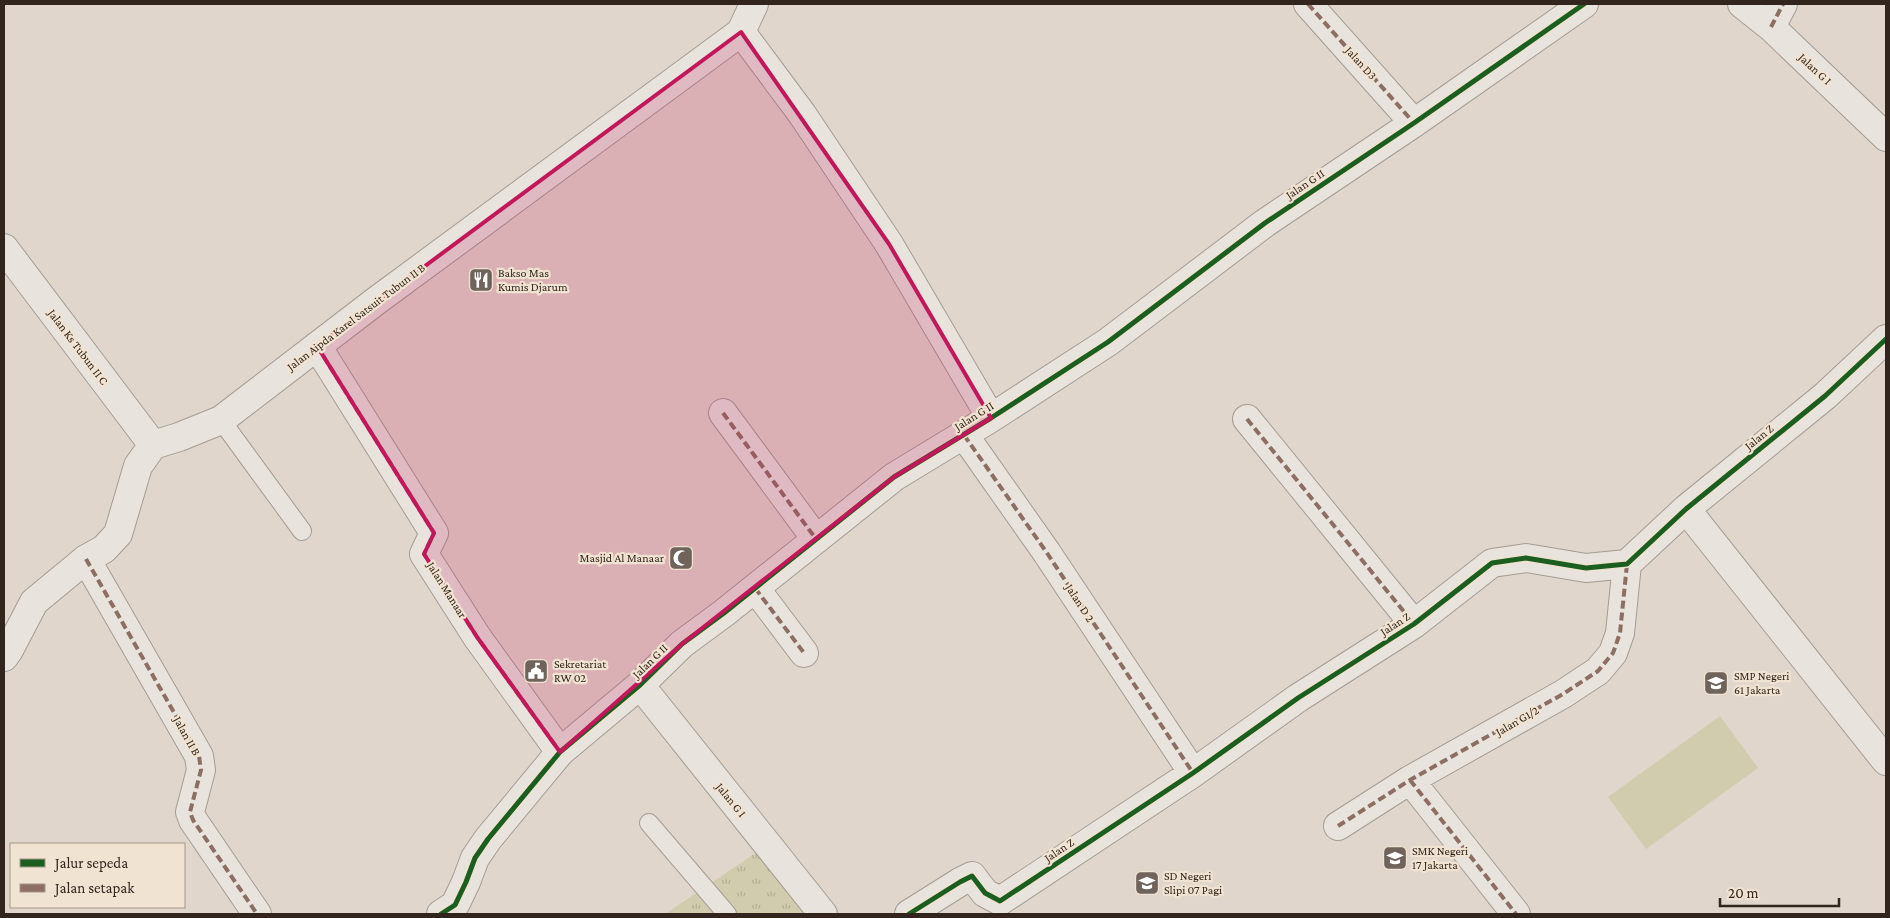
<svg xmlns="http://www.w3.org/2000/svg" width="1890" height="918" font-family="'Crimson Pro',serif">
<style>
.grass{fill:url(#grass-tufts)}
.garden{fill:#d2ccae}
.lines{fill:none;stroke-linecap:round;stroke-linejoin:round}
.service-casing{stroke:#a59c94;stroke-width:20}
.minor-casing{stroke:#a59c94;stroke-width:30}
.service{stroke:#e8e3dc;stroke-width:18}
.minor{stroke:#e8e3dc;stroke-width:28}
.quiet{stroke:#8d6e63;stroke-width:4;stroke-dasharray:8 4;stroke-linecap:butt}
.cycleway-casing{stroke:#f1e3d1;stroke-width:8}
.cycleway{stroke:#1b5e20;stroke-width:5}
.marked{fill:#c2185b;fill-opacity:0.2;stroke:#c2185b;stroke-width:4;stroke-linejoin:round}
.labels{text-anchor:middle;stroke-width:4.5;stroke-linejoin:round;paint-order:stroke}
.street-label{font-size:12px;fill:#32251e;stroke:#f1e3d1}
.poi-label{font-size:12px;fill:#32251e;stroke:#f1e3d1;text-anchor:start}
</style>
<defs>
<pattern id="grass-tufts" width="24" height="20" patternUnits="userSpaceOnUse" patternTransform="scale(1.25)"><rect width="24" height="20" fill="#d2ccae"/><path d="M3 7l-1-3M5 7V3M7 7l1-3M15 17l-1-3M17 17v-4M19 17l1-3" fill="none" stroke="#b5af95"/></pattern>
</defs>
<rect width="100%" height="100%" fill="#e0d6cb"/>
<path class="grass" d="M 760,850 L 805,914 L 665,914 Z"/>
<path class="garden" d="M 1720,716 L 1758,768 L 1646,849 L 1608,797 Z"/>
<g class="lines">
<defs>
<path id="service" d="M 221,420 L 302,531
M 649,823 L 727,914"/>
<path id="minor" d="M 1308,4 L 1414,123
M 1742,4 L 1771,27 L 1886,137
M 1771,27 L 1783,4
M 741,32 L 802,114 L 889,244 L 991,418
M 4,248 L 153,445
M 317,346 L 434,533 L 424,554 L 477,637 L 560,752
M 723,413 L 816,539
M 1247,419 L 1414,624
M 964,435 L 1047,553 L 1193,773
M 1686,509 L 1886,761
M 86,559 L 199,756 L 201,770 L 190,812 L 193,820 L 257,914
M 755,588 L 804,653
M 4,657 L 9,650 L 34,602 L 86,559 L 104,549 L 118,534 L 138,466 L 153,445 L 179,437 L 221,420 L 376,301 L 741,32 L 754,4
M 640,685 L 823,914
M 1410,780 L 1516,914
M 1338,826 L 1410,780 L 1563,694 L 1598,671 L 1613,653 L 1620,633 L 1627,564
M 441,914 L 455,905 L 466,882 L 475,858 L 488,839 L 560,752 L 640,685 L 682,644 L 724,613 L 894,477 L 991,418 L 1108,342 L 1265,223 L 1414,123 L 1584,4
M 909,914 L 960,882 L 972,876 L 985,893 L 1000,901 L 1193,773 L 1298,698 L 1414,624 L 1492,563 L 1526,558 L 1586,568 L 1627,564 L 1686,509 L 1825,396 L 1886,339"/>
</defs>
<use href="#service" class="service-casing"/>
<use href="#minor" class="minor-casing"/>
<use href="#service" class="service"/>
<use href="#minor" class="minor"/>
<path class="quiet" d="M 1308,4 L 1414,123
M 1771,27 L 1783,4
M 317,346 L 434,533 L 424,554 L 477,637 L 560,752
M 723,413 L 816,539
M 1247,419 L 1414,624
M 964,435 L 1047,553 L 1193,773
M 86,559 L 199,756 L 201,770 L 190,812 L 193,820 L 257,914
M 755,588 L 804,653
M 1410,780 L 1516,914
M 1338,826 L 1410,780 L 1563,694 L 1598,671 L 1613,653 L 1620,633 L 1627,564 L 1623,565"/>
<defs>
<path id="cycleway" d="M 441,914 L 455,905 L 466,882 L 475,858 L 488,839 L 560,752 L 640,685 L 682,644 L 724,613 L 894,477 L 991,418 L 1108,342 L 1265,223 L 1414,123 L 1584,4
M 909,914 L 960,882 L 972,876 L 985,893 L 1000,901 L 1193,773 L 1298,698 L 1414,624 L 1492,563 L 1526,558 L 1586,568 L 1627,564 L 1686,509 L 1825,396 L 1886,339"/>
</defs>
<use href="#cycleway" class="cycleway-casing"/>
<use href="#cycleway" class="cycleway"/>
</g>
<path class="marked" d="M 741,32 L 889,244 L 991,418 L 894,477 L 682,644 L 560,752 L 477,637 L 424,554 L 434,533 L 317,346 Z"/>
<defs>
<symbol id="restaurant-square" viewBox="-11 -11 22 22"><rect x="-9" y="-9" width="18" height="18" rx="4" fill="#6f635b" stroke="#f1e3d1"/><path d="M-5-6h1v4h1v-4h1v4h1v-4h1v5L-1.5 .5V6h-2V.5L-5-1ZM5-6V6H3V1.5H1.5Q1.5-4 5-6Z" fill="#fff"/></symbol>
<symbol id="mosque-square" viewBox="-11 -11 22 22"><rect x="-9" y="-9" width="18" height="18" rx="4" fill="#6f635b" stroke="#f1e3d1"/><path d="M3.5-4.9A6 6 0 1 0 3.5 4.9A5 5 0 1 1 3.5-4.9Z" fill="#fff"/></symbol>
<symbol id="civic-square" viewBox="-11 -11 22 22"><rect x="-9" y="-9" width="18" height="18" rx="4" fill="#6f635b" stroke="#f1e3d1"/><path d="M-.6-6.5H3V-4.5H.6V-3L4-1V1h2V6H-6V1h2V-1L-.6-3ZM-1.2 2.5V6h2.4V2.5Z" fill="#fff"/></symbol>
<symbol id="school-square" viewBox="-11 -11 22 22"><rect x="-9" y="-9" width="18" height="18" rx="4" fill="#6f635b" stroke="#f1e3d1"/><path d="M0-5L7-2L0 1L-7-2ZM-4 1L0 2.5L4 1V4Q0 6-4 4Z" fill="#fff"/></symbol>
</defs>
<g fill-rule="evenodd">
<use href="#restaurant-square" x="467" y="266" width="28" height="28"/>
<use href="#mosque-square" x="667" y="544" width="28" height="28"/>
<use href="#civic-square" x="522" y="657" width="28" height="28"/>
<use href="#school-square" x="1702" y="669" width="28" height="28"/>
<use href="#school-square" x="1381" y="844" width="28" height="28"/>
<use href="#school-square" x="1133" y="869" width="28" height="28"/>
</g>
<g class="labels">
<g class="street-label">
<text transform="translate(1361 63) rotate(48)" y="4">Jalan D3</text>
<text transform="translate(1815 69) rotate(43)" y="4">Jalan G I</text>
<text transform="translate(1305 184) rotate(-34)" y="4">Jalan G II</text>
<text transform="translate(356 317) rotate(-37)" y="4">Jalan Aipda Karel Satsuit Tubun II B</text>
<text transform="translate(78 347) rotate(53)" y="4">Jalan Ks Tubun II C</text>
<text transform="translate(974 416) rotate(-32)" y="4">Jalan G II</text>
<text transform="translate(1759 437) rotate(-39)" y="4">Jalan Z</text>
<text transform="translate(447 590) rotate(58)" y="4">Jalan Manaar</text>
<text transform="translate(1080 603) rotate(57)" y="4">Jalan D 2</text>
<text transform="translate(1395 624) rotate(-33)" y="4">Jalan Z</text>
<text transform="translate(650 661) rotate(-44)" y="4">Jalan G II</text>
<text transform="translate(1517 721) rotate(-30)" y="4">Jalan G1/2</text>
<text transform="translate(187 736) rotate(61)" y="4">Jalan II B</text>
<text transform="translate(731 800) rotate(51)" y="4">Jalan G I</text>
<text transform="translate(1059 850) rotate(-34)" y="4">Jalan Z</text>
</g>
<g class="poi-label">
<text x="498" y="277">Bakso Mas<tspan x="498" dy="14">Kumis Djarum</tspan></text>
<text x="664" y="562" text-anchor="end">Masjid Al Manaar</text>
<text x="554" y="668">Sekretariat<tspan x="554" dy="14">RW 02</tspan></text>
<text x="1734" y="680">SMP Negeri<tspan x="1734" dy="14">61 Jakarta</tspan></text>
<text x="1412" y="855">SMK Negeri<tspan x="1412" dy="14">17 Jakarta</tspan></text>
<text x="1164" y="880">SD Negeri<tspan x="1164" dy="14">Slipi 07 Pagi</tspan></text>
</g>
</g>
<rect width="1890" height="918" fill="none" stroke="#32251e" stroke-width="10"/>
<rect x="10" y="843" width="175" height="65" fill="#f1e3d1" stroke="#a59789"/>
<rect x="20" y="859" width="25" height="8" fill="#1b5e20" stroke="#a59789"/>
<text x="55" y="868" font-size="15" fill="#32251e">Jalur sepeda</text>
<rect x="20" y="884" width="25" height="8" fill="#8d6e63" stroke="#a59789"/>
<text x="55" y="893" font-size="15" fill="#32251e">Jalan setapak</text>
<path d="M1720 898v8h119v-8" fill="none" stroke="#32251e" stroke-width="2.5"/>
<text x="1728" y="898" font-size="15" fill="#32251e" stroke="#f1e3d1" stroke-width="4" paint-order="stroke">20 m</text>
</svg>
